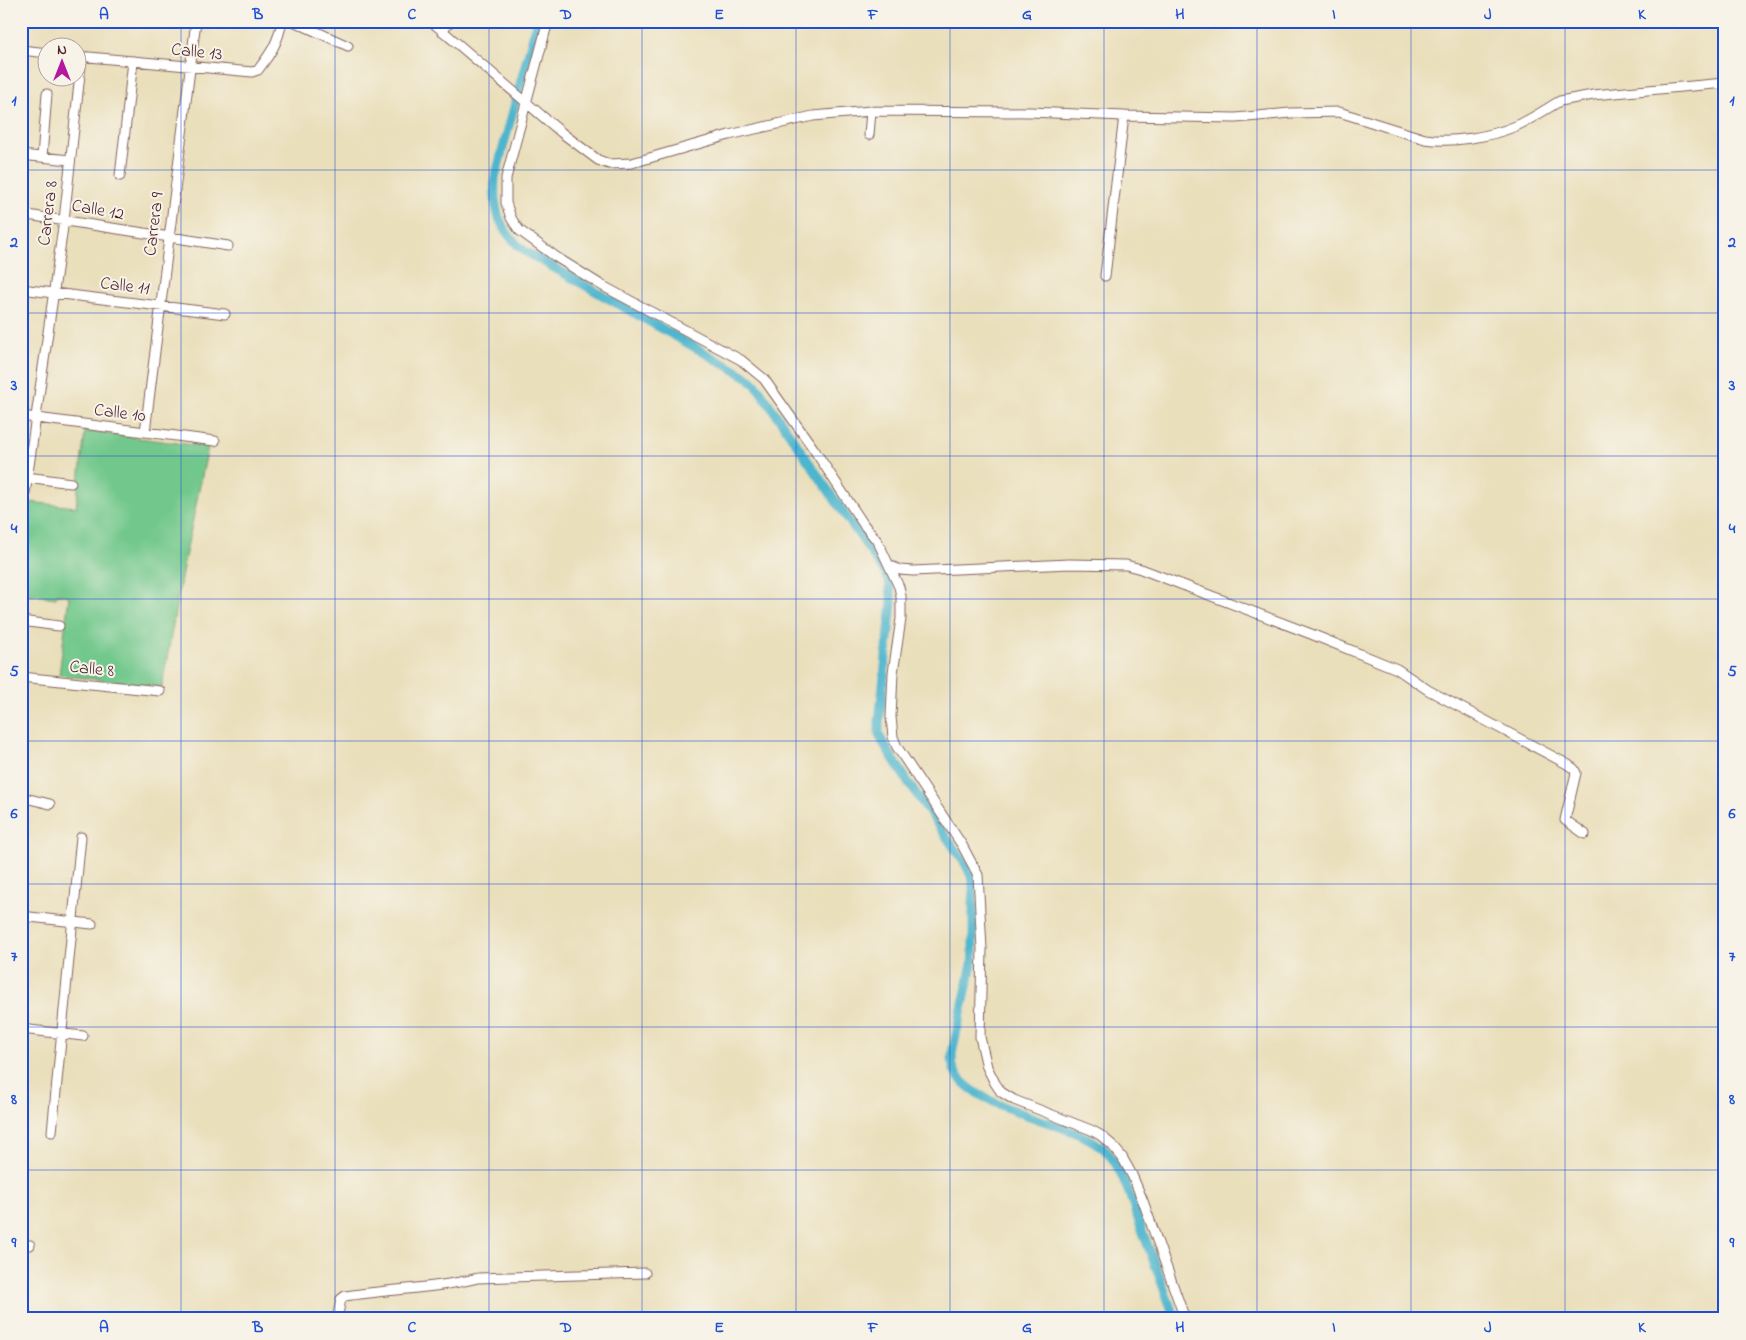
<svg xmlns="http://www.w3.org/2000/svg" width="1746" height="1340" font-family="'Indie Flower',sans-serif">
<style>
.green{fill:#72c88c;stroke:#5e745c}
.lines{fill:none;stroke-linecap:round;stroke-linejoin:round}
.canal{stroke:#4eb5cd;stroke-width:9}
.minor-casing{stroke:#82625d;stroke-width:11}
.minor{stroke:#fff;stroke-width:9}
.grid{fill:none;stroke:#1d4ed8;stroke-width:1;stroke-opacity:0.55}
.labels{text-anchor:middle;stroke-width:4;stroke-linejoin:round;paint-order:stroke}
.street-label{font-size:18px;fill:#4a1f2b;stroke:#f7f3e8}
.neatline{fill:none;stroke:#1d4ed8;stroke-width:2}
.grid-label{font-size:16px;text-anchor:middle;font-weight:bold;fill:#1d4ed8}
</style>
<rect width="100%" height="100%" fill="#f7f3e8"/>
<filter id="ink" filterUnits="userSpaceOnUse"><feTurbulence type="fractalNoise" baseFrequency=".02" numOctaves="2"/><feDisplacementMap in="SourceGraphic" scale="10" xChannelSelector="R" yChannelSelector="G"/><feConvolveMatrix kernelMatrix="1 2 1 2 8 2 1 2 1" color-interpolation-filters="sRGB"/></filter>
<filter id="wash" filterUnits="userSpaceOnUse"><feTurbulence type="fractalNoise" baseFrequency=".0096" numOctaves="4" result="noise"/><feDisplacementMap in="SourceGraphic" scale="20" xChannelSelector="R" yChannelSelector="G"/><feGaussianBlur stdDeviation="1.12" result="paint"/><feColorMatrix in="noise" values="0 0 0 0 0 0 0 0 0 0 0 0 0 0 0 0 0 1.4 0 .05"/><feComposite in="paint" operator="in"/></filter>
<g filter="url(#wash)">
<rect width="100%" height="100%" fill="#eadfbb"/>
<path class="green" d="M 85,431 L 208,447 L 183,567 L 162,687 L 59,675 L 69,596 L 57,594 L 56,598 L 21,593 L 21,568 L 29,502 L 76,507 Z"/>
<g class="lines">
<path class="canal" d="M 537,21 L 495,178 C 493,211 499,231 526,252 L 749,378 L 756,385 L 885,573 L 889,581 L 892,602 L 879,722 L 879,734 L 882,741 L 906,779 L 966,865 L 973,880 L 973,960 L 953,1048 C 952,1055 951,1063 954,1070 C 974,1110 1065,1120 1100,1146 C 1122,1161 1132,1205 1142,1230 C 1153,1259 1164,1289 1175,1319"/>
</g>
</g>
<g filter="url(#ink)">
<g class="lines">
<defs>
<path id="minor" d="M 293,21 L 348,46
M 431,21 L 562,133 L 598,160 L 609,164 L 632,163 L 729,135 L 813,116 L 871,111 L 1030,112 L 1124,116 L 1236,118 L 1290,113 L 1339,112 L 1425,139 C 1452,143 1490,137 1516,126 C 1532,119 1546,109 1560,101 L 1593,95 L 1725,83
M 548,21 L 506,178 L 506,203 L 511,218 L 519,230 L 556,257 L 601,285 L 741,360 L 764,379 L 813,448 L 864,525 L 878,542 L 899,587 L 901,596 L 901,619 L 893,673 L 891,717 L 893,737 L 897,747 L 962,845 L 978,875 L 982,949 L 980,1037 L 987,1067 L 995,1083 L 1001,1092 L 1014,1100 L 1091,1130 L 1100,1135 L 1111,1144 L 1122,1157 L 1132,1175 L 1143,1201 L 1185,1319
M 442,31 L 450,21
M 21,50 L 48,53
M 78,56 L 252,72 L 258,70 C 271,53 278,43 282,21
M 869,135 L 871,111
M 21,155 L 70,160
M 42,157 L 47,94
M 120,176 L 133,61
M 21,214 L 228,246
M 21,240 L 25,215
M 1105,276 L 1124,116
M 21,289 L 225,314
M 21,416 L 215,441
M 145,432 L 196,21
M 27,477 L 71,483
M 21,522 L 64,220 L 82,56
M 889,565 L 900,570 L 913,571 L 1069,564 L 1126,565 L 1141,569 L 1311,634 L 1397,669 L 1428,690 L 1567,764 L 1574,769 L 1576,773 L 1565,820 L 1585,834
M 21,621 L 59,626
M 21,677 L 160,691
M 21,797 L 50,804
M 21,916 L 92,924
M 21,1029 L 83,1036
M 52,1132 L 81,837
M 21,1246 L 30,1245
M 337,1319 L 341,1299 L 345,1296 C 389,1289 435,1289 478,1278 L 645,1273"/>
</defs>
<use href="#minor" class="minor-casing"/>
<use href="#minor" class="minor"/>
</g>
</g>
<path class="grid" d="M 181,21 L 181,1319M 335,21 L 335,1319M 489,21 L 489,1319M 642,21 L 642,1319M 796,21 L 796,1319M 950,21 L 950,1319M 1104,21 L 1104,1319M 1257,21 L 1257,1319M 1411,21 L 1411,1319M 1565,21 L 1565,1319M 21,170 L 1725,170M 21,313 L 1725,313M 21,456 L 1725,456M 21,599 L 1725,599M 21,741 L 1725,741M 21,884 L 1725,884M 21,1027 L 1725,1027M 21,1170 L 1725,1170"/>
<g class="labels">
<g class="street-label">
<text transform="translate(197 51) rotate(6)" y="6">Calle 13</text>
<text transform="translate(98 209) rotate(10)" y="6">Calle 12</text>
<text transform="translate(47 213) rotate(-83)" y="6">Carrera 8</text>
<text transform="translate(153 224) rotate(-83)" y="6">Carrera 9</text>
<text transform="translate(125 285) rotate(7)" y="6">Calle 11</text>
<text transform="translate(120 412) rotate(7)" y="6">Calle 10</text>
<text transform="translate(92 668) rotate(6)" y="6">Calle 8</text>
</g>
</g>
<rect width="1746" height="1340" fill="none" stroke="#f7f3e8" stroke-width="55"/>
<g transform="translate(62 62)"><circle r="24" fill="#f7f3e8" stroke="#b29e9c"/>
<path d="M0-4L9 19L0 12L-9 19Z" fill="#b5179e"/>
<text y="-8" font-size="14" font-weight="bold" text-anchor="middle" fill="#4a1f2b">N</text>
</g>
<rect x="28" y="28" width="1690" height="1284" class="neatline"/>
<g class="grid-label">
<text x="104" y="19">A</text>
<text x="258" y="19">B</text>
<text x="412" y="19">C</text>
<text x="566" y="19">D</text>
<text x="719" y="19">E</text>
<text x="873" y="19">F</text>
<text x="1027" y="19">G</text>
<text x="1180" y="19">H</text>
<text x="1334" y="19">I</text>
<text x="1488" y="19">J</text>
<text x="1642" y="19">K</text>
<text x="14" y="105">1</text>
<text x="1732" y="105">1</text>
<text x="14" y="247">2</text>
<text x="1732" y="247">2</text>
<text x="14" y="390">3</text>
<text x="1732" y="390">3</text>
<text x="14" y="533">4</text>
<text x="1732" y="533">4</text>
<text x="14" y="676">5</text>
<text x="1732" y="676">5</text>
<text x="14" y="818">6</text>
<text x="1732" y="818">6</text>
<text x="14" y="961">7</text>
<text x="1732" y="961">7</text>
<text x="14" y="1104">8</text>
<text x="1732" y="1104">8</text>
<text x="14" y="1247">9</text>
<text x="1732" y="1247">9</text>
<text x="104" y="1332">A</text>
<text x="258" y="1332">B</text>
<text x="412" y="1332">C</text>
<text x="566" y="1332">D</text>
<text x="719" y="1332">E</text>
<text x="873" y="1332">F</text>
<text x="1027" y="1332">G</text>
<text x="1180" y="1332">H</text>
<text x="1334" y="1332">I</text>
<text x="1488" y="1332">J</text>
<text x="1642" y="1332">K</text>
</g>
</svg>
